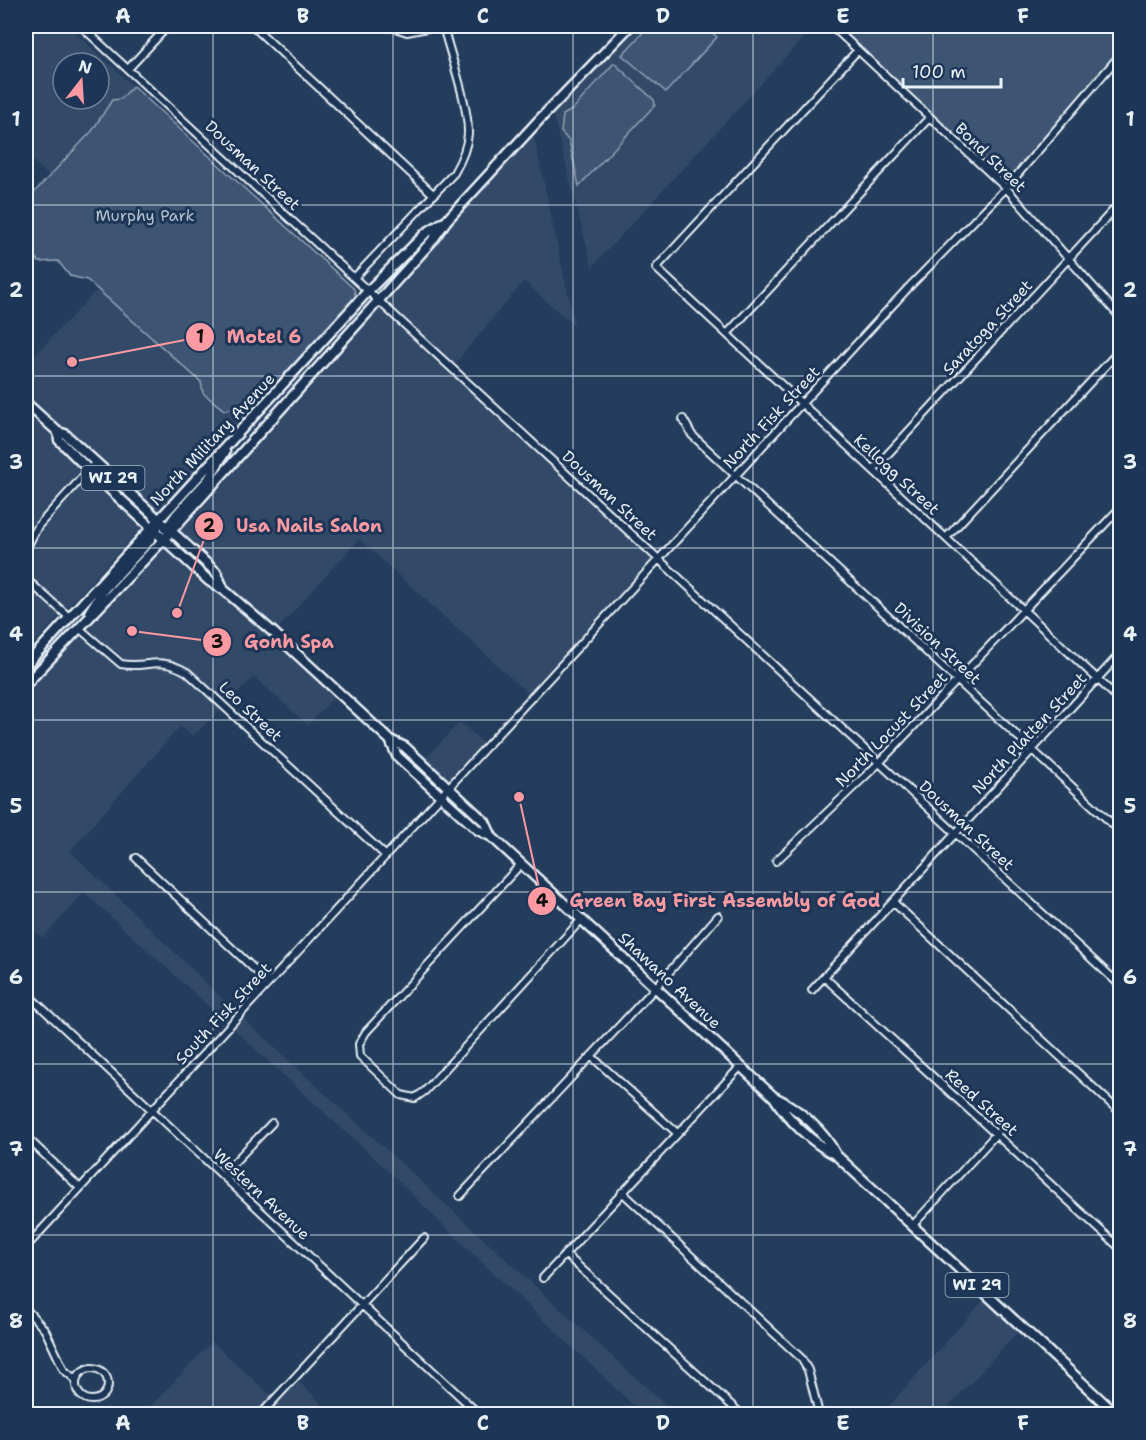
<svg xmlns="http://www.w3.org/2000/svg" width="1146" height="1440" font-family="'Shantell Sans',sans-serif">
<style>
.built{fill:#334a68;fill-rule:evenodd}
.green{fill:#3e5472;stroke:#93a2b5;stroke-width:1.5}
.lines{fill:none;stroke-linecap:round;stroke-linejoin:round}
.minor-casing{stroke:#e8f1f8;stroke-width:10}
.major-casing{stroke:#e8f1f8;stroke-width:13}
.minor{stroke:#1d3557;stroke-width:6}
.major{stroke:#1d3557;stroke-width:8}
.grid{fill:none;stroke:#e8f1f8;stroke-width:1.5;stroke-opacity:0.55}
.labels{text-anchor:middle;stroke-width:6;stroke-linejoin:round;paint-order:stroke}
.shield{fill:#1d3557;stroke:#abb9c8;stroke-width:1.5}
.shield-label{font-size:15px;font-weight:bold;fill:#e8f1f8}
.street-label{font-size:16px;fill:#e8f1f8;stroke:#1d3557}
.park-label{font-size:16px;fill:#b5c2d0;stroke:#1d3557}
.leader{fill:none;stroke:#ff9aa2;stroke-width:2}
.callout-dot{fill:#ff9aa2;stroke:#1d3557;stroke-width:2}
.mark-label{font-size:18px;text-anchor:middle;font-weight:bold;fill:#111}
.callout-label{font-size:18px;text-anchor:middle;font-weight:bold;fill:#ff9aa2;stroke:#1d3557;stroke-width:6;stroke-linejoin:round;paint-order:stroke}
.neatline{fill:none;stroke:#e8f1f8;stroke-width:2}
.grid-label{font-size:20px;text-anchor:middle;font-weight:bold;fill:#e8f1f8}
</style>
<rect width="100%" height="100%" fill="#253d5d"/>
<filter id="ink" filterUnits="userSpaceOnUse"><feTurbulence type="fractalNoise" baseFrequency=".0167" numOctaves="2"/><feDisplacementMap in="SourceGraphic" scale="12" xChannelSelector="R" yChannelSelector="G"/><feConvolveMatrix kernelMatrix="1 2 1 2 8 2 1 2 1" color-interpolation-filters="sRGB"/></filter>
<g filter="url(#ink)">
<path class="built" d="M 26,26 L 68,26 L 133,86 L 49,176 L 26,154 ZM 63,63 L 99,63 L 99,99 L 63,99 Z
M 630,26 L 814,26 L 592,267 L 551,107 Z
M 532,128 L 575,327 L 524,281 L 452,367 L 659,558 L 532,697 L 359,539 L 274,633 L 338,693 L 308,725 L 254,677 L 193,736 L 180,726 L 70,851 L 239,1015 L 675,1414 L 643,1414 L 448,1230 L 396,1178 L 84,892 L 43,938 L 26,924 L 26,684 L 164,539 Z
M 97,290 L 244,420 L 136,533 L 26,652 L 26,364 Z
M 460,722 L 487,746 L 449,788 L 422,762 Z
M 988,1295 L 1022,1327 L 942,1414 L 893,1414 L 890,1405 Z
M 212,1342 L 275,1399 L 295,1378 L 332,1414 L 143,1414 Z"/>
<path class="green" d="M 649,26 L 704,26 L 717,37 L 666,92 L 622,55 Z
M 832,26 L 1120,26 L 1120,58 L 1006,188 Z
M 614,63 L 654,100 L 655,105 L 579,186 L 569,141 L 561,132 L 563,115 L 572,110 Z
M 133,86 L 354,289 L 356,298 L 244,420 L 231,409 L 224,410 L 203,393 L 201,382 L 87,280 L 70,276 L 58,261 L 39,262 L 26,244 L 26,201 L 92,131 L 112,100 L 121,99 Z"/>
<g class="lines">
<defs>
<path id="minor" d="M 81,26 L 1120,985
M 253,26 L 434,195
M 389,26 L 407,32 L 437,26
M 832,26 L 1006,188 L 1120,317
M 858,50 L 656,268 L 1120,700
M 128,69 L 168,26
M 355,277 L 454,173 C 461,161 467,148 468,134 C 469,106 450,54 443,26
M 727,334 L 930,117
M 683,419 L 692,435 L 1120,831
M 873,470 L 1120,203
M 946,538 L 1120,350
M 26,549 L 38,526 L 96,462
M 26,579 L 69,617
M 79,628 L 121,664 C 146,669 158,655 187,672 L 386,856
M 136,858 L 269,983
M 776,861 L 880,762 L 1120,508
M 521,864 L 366,1032 L 359,1044 L 360,1056 L 401,1095 L 415,1098 L 425,1091 L 582,919
M 893,902 L 1120,1112
M 824,977 L 1120,1248
M 812,990 L 1120,654
M 26,993 L 479,1414
M 591,1056 L 677,1133
M 26,1137 L 80,1188
M 222,1175 L 272,1123
M 622,1192 L 801,1358 L 808,1370 L 819,1414
M 460,1196 L 656,987 L 718,916
M 913,1225 L 997,1133
M 26,1247 L 909,287 L 1006,188 L 1120,55
M 565,1254 L 741,1414
M 543,1278 L 741,1066
M 26,1309 L 45,1330 L 64,1370 L 76,1380
M76 1384a16 16 0 1 1 32 0a16 16 0 1 1-32 0Z
M 261,1414 L 424,1238"/>
<path id="major" d="M 26,403 L 58,432 L 65,434 L 216,572 L 224,590
M 58,432 L 59,440 L 89,470 L 209,581 L 224,590 L 274,633 L 390,740 L 405,747 L 485,822 L 492,837
M 166,529 L 176,515 L 208,480 L 225,452
M 90,611 L 104,589 L 149,541 L 157,528
M 26,665 L 369,290 L 426,233 L 442,223
M 26,684 L 164,539 L 432,241 L 447,220 L 539,120 L 630,26
M 390,740 L 397,756 L 478,830 L 492,837 L 774,1097 C 788,1120 812,1143 836,1155 L 1116,1414
M 774,1097 C 798,1108 825,1132 836,1155"/>
</defs>
<use href="#minor" class="minor-casing"/>
<use href="#major" class="major-casing"/>
<use href="#minor" class="minor"/>
<use href="#major" class="major"/>
</g>
</g>
<path class="grid" d="M 213,26 L 213,1414M 393,26 L 393,1414M 573,26 L 573,1414M 753,26 L 753,1414M 933,26 L 933,1414M 26,205 L 1120,205M 26,376 L 1120,376M 26,548 L 1120,548M 26,720 L 1120,720M 26,892 L 1120,892M 26,1064 L 1120,1064M 26,1235 L 1120,1235"/>
<g class="labels">
<g class="shield">
<rect x="81.5" y="466" width="63" height="24" rx="4.5"/>
<rect x="945.5" y="1273" width="63" height="24" rx="4.5"/>
</g>
<g class="shield-label">
<text x="113" y="483">WI 29</text>
<text x="977" y="1290">WI 29</text>
</g>
<g class="street-label">
<text transform="translate(991 157) rotate(44)" y="6">Bond Street</text>
<text transform="translate(253 165) rotate(43)" y="6">Dousman Street</text>
<text transform="translate(987 327) rotate(-47)" y="6">Saratoga Street</text>
<text transform="translate(771 417) rotate(-47)" y="6">North Fisk Street</text>
<text transform="translate(212 439) rotate(-47)" y="6">North Military Avenue</text>
<text transform="translate(897 474) rotate(43)" y="6">Kellogg Street</text>
<text transform="translate(610 495) rotate(43)" y="6">Dousman Street</text>
<text transform="translate(938 643) rotate(43)" y="6">Division Street</text>
<text transform="translate(251 711) rotate(43)" y="6">Leo Street</text>
<text transform="translate(891 729) rotate(-46)" y="6">North Locust Street</text>
<text transform="translate(1029 733) rotate(-47)" y="6">North Platten Street</text>
<text transform="translate(967 825) rotate(43)" y="6">Dousman Street</text>
<text transform="translate(670 980) rotate(43)" y="6">Shawano Avenue</text>
<text transform="translate(223 1013) rotate(-47)" y="6">South Fisk Street</text>
<text transform="translate(982 1102) rotate(42)" y="6">Reed Street</text>
<text transform="translate(262 1194) rotate(43)" y="6">Western Avenue</text>
</g>
<g class="park-label">
<text x="145" y="221">Murphy Park</text>
</g>
</g>
<path class="leader" d="M72 362L200 337M177 613L209 526M132 631L217 642M519 797L542 901"/>
<g class="callout-dot">
<circle cx="72" cy="362" r="6"/>
<circle cx="177" cy="613" r="6"/>
<circle cx="132" cy="631" r="6"/>
<circle cx="519" cy="797" r="6"/>
<circle cx="200" cy="337" r="15"/>
<circle cx="209" cy="526" r="15"/>
<circle cx="217" cy="642" r="15"/>
<circle cx="542" cy="901" r="15"/>
</g>
<g class="mark-label">
<text x="200" y="343">1</text>
<text x="209" y="532">2</text>
<text x="217" y="648">3</text>
<text x="542" y="907">4</text>
</g>
<g class="callout-label">
<text x="264" y="343">Motel 6</text>
<text x="309" y="532">Usa Nails Salon</text>
<text x="289" y="648">Gonh Spa</text>
<text x="725" y="907">Green Bay First Assembly of God</text>
</g>
<rect width="1146" height="1440" fill="none" stroke="#1d3557" stroke-width="66"/>
<g transform="translate(81 81) rotate(17)"><circle r="28" fill="#1d3557" stroke="#6e8097" stroke-width="1.5"/>
<path d="M0-4.5L10 22L0 15L-10 22Z" fill="#ff9aa2"/>
<text y="-9" font-size="16" font-weight="bold" text-anchor="middle" fill="#e8f1f8">N</text>
</g>
<path d="M903 78v9h98v-9" fill="none" stroke="#e8f1f8" stroke-width="3"/>
<text x="912" y="78" font-size="18" fill="#e8f1f8" stroke="#1d3557" stroke-width="4.5" paint-order="stroke">100 m</text>
<rect x="33" y="33" width="1080" height="1374" class="neatline"/>
<g class="grid-label">
<text x="123" y="23">A</text>
<text x="303" y="23">B</text>
<text x="483" y="23">C</text>
<text x="663" y="23">D</text>
<text x="843" y="23">E</text>
<text x="1023" y="23">F</text>
<text x="16" y="126">1</text>
<text x="1130" y="126">1</text>
<text x="16" y="297">2</text>
<text x="1130" y="297">2</text>
<text x="16" y="469">3</text>
<text x="1130" y="469">3</text>
<text x="16" y="641">4</text>
<text x="1130" y="641">4</text>
<text x="16" y="813">5</text>
<text x="1130" y="813">5</text>
<text x="16" y="984">6</text>
<text x="1130" y="984">6</text>
<text x="16" y="1156">7</text>
<text x="1130" y="1156">7</text>
<text x="16" y="1328">8</text>
<text x="1130" y="1328">8</text>
<text x="123" y="1430">A</text>
<text x="303" y="1430">B</text>
<text x="483" y="1430">C</text>
<text x="663" y="1430">D</text>
<text x="843" y="1430">E</text>
<text x="1023" y="1430">F</text>
</g>
</svg>
